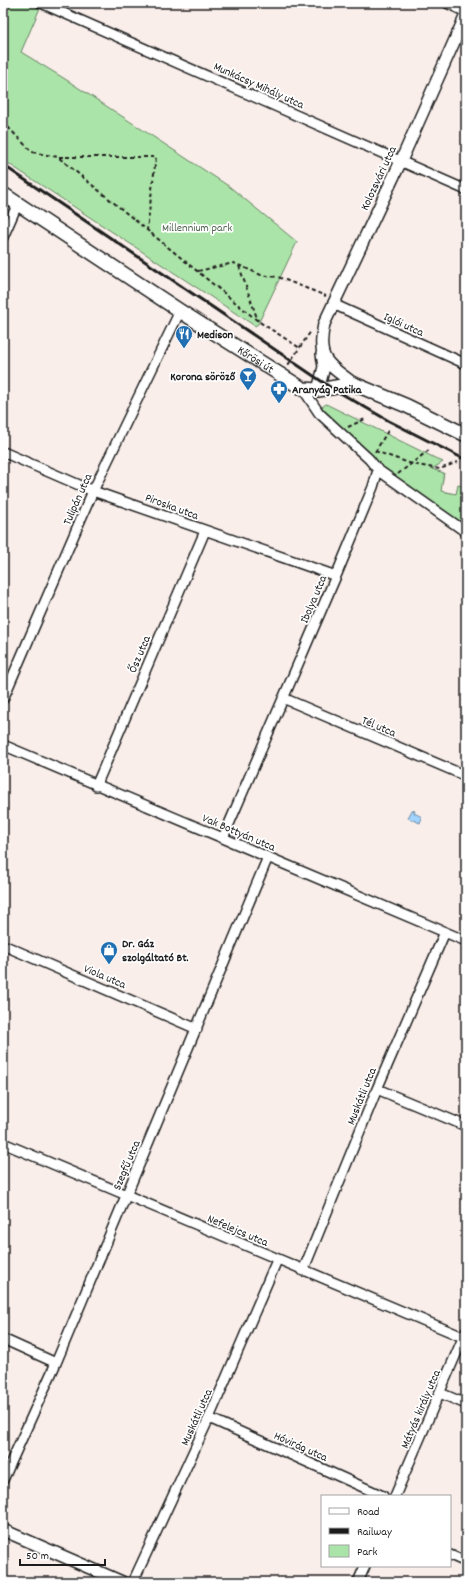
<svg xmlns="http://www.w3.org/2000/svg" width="469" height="1585" font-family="Dekko,sans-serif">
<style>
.green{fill:#abe4a8;stroke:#648062}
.water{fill:#a1d4ff;stroke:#6c8aa4}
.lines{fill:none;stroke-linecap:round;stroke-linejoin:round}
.minor-casing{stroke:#1c1c1c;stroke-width:12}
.tertiary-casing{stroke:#1c1c1c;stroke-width:14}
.secondary-casing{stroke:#1c1c1c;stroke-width:16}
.path{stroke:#1c1c1c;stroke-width:2;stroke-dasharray:4 3;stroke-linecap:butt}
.minor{stroke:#fff;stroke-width:9}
.tertiary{stroke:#fff;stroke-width:11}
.secondary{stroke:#fff;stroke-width:13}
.rail{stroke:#1c1c1c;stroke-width:3}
.labels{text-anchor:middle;stroke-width:3.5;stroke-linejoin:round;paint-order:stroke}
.street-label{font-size:12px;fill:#1c1c1c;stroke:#fff}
.park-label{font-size:12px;fill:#4e624d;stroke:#fff}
.poi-label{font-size:12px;font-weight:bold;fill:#1c1c1c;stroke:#fff;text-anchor:start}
</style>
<rect width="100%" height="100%" fill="#f9eeea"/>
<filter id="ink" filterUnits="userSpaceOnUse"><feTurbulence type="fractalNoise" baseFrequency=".025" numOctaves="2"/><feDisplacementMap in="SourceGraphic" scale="8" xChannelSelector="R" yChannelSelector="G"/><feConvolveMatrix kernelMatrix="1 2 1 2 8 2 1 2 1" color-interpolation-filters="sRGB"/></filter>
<g filter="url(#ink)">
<path class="green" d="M 3,3 L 29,3 L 40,8 L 21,52 L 65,79 L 230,187 L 297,242 L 258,324 L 255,326 L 3,160 Z
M 326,404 L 443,462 L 432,469 L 444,473 L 441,491 L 456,494 L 458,485 L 466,487 L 464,506 L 466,506 L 466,528 L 388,472 L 327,415 L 322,407 Z"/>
<path class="water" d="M 412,810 L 415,811 L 414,813 L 422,817 L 420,823 L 408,818 Z"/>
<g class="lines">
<defs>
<path id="minor" d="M 41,3 L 466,190
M 447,3 L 466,12
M 3,237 L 18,203
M 333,304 L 466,364
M 3,452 L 93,491 L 336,576
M 378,470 L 466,532
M 283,698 L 466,776
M 3,699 L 93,491 L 180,311
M 3,745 L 466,941
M 96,786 L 205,531
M 223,838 L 336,576 L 373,487 L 378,470 L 369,459 L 319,413 L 303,389
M 3,945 L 197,1029
M 377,1089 L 466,1126
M 3,1143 L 463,1337
M 303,1271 L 377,1089 L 445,932
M 3,1339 L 56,1363
M 440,1393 L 466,1404
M 209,1418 L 383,1496
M 3,1480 L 56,1363 L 268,857
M 395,1496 L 466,1331
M 450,1555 L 466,1562
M 133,1582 L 209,1418 L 277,1260
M 358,1582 L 365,1566"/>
<path id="tertiary" d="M 354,384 C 328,364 316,360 324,324 L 401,161 L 466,15
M 318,390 L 324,367 L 322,354
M 3,1530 L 122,1582"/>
<g id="secondary">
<path id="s1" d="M 3,194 L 180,311 L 303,389 L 318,390 L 354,384 L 407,406 L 466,435"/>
</g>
</defs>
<use href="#minor" class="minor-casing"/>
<use href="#tertiary" class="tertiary-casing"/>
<use href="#secondary" class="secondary-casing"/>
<path class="path" d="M 3,122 L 32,152 L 58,157 L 258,321 L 300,348
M 59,157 L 156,157 L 147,230
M 239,266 L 258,321
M 198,271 L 234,263 L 261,275 L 278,277 L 326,296
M 288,365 L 311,331
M 348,427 L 367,418
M 375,451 L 412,464 L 440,469 L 458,462
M 375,452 L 389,429
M 398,474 L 429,450"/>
<use href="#minor" class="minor"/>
<use href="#tertiary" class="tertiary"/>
<use href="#secondary" class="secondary"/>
<path class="rail" d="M 3,165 L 330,387 L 389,421 L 466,460"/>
</g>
</g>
<defs>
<symbol id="restaurant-pin" viewBox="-11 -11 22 30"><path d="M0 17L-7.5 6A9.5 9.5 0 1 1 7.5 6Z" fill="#1f6fb2" stroke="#fff"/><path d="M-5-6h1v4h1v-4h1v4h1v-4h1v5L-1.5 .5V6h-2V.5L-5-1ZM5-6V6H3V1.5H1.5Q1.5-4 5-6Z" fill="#fff"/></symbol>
<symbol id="bar-pin" viewBox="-11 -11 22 30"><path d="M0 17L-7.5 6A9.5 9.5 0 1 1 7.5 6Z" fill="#1f6fb2" stroke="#fff"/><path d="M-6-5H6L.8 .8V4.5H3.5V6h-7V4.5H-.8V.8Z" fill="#fff"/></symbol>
<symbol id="pharmacy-pin" viewBox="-11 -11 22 30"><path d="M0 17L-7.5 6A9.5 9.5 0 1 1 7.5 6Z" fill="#1f6fb2" stroke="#fff"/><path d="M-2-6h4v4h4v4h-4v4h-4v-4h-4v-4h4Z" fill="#fff"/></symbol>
<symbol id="shop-pin" viewBox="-11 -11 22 30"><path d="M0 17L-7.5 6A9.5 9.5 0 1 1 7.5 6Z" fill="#1f6fb2" stroke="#fff"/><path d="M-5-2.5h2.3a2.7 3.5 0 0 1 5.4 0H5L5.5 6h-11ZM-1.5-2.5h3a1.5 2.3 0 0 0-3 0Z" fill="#fff"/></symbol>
</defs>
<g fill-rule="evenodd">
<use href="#restaurant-pin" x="174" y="324" width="20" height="27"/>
<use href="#bar-pin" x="238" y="366" width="20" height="27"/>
<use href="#pharmacy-pin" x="269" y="379" width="20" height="27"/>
<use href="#shop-pin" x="99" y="940" width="20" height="27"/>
</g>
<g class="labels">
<g class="street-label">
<text transform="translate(259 85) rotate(24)" y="4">Munkácsy Mihály utca</text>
<text transform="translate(378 178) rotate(-65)" y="4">Kolozsvári utca</text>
<text transform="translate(404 324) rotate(24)" y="4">Iglói utca</text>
<text dy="4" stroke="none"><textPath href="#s1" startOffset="302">Kőrösi út</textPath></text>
<text transform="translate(77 499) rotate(-66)" y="4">Tulipán utca</text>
<text transform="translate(172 506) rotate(20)" y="4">Piroska utca</text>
<text transform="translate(313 599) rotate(-67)" y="4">Ibolya utca</text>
<text transform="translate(139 654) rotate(-67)" y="4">Ősz utca</text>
<text transform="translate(379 726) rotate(23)" y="4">Tél utca</text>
<text transform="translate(239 832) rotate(23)" y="4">Vak Bottyán utca</text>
<text transform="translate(105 976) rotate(23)" y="4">Viola utca</text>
<text transform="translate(361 1096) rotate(-68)" y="4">Muskátli utca</text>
<text transform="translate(126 1165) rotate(-67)" y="4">Szegfű utca</text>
<text transform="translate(238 1230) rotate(23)" y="4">Nefelejcs utca</text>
<text transform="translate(420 1409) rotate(-67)" y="4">Mátyás király utca</text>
<text transform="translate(196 1417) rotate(-66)" y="4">Muskátli utca</text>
<text transform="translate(301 1446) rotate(24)" y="4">Hóvirág utca</text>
</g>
<g class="park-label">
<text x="197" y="231">Millennium park</text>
</g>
<g class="poi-label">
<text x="197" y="338">Medison</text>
<text x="235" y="380" text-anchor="end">Korona söröző</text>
<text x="292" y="393">Aranyág Patika</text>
<text x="122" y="947">Dr. Gáz<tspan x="122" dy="14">szolgáltató Bt.</tspan></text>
</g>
</g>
<rect width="469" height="1585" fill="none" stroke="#fff" stroke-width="16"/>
<rect x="8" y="8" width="453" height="1569" fill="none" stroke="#1c1c1c" stroke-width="1.5" filter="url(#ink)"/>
<rect x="321" y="1495" width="130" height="72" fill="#ffffff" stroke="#a4a4a4"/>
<rect x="329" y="1508" width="20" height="6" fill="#ffffff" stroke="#a4a4a4"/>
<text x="357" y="1515" font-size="12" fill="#1c1c1c">Road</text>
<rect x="329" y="1528" width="20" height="6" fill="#1c1c1c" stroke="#a4a4a4"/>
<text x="357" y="1535" font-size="12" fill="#1c1c1c">Railway</text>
<rect x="329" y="1545" width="20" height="12" fill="#abe4a8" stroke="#a4a4a4"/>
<text x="357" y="1555" font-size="12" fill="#1c1c1c">Park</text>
<path d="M20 1559v6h85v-6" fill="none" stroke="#1c1c1c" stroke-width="2"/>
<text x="26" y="1559" font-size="12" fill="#1c1c1c" stroke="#ffffff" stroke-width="3" paint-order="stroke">50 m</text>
</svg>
